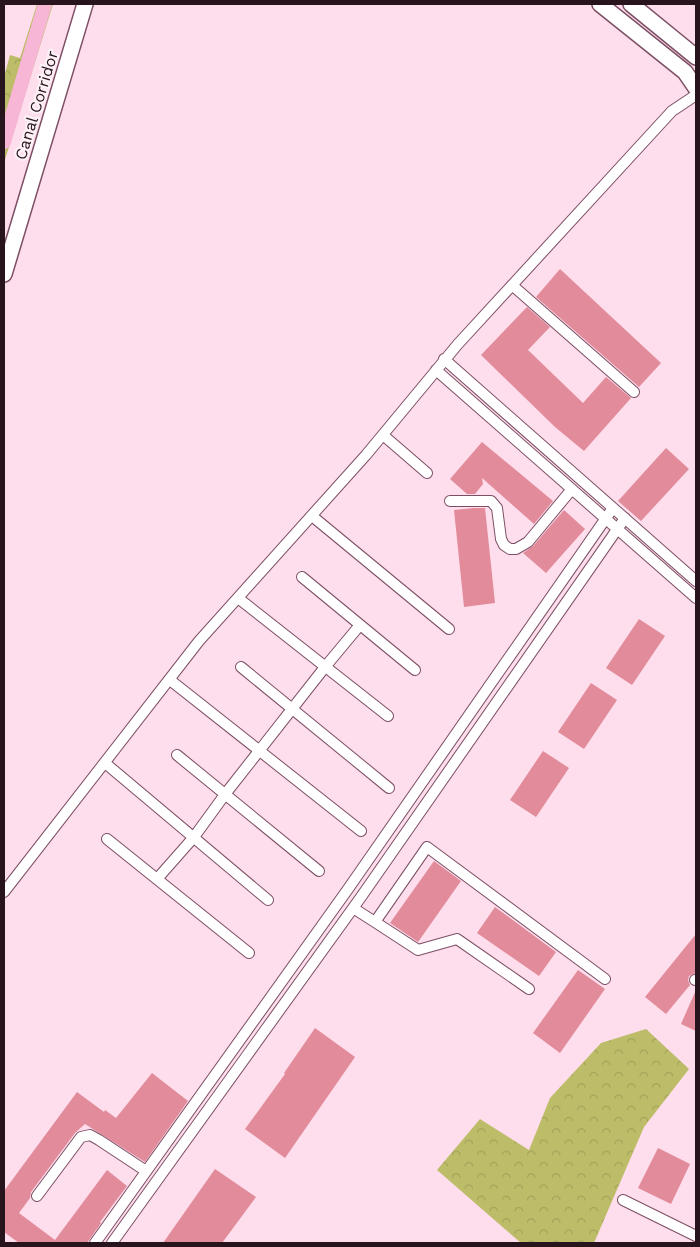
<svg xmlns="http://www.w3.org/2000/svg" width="700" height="1247" font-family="'Work Sans',sans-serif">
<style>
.forest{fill:url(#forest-crowns)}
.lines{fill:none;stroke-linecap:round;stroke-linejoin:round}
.canal{stroke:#f8b6d6;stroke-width:14}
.building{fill:#e28b9a}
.street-casing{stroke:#7c4e64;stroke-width:12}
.secondary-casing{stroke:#7c4e64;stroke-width:18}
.street{stroke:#fff;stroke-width:10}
.secondary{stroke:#fff;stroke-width:15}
.labels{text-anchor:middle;stroke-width:4.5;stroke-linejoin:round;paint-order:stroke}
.street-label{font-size:16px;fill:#27141d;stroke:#fdf1f6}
</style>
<defs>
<pattern id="forest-crowns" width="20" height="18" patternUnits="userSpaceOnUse" patternTransform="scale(1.25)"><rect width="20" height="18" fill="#bdbd69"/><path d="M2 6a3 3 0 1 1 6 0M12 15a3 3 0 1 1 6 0" fill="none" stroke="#a2a25b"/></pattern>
</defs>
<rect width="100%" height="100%" fill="#feddec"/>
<path class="forest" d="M 37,4 L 53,4 L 4,163 L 4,77 L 10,55 L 20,58 Z
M 646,1029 L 689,1069 L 644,1127 L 594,1243 L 521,1243 L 437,1170 L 480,1119 L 529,1150 L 550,1098 L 601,1043 Z"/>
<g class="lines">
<path class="canal" d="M 4,142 L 45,4"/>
</g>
<path class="building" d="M 560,269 L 661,363 L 639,387 L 536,297 Z
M 527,307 L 550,327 L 528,350 L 583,403 L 606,377 L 631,398 L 584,451 L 555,427 L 481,355 Z
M 482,442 L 553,501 L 534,524 L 482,478 L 483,484 L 475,494 L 467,494 L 450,479 Z
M 666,448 L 689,469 L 641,521 L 618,501 Z
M 474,508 L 485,508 L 495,603 L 464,607 L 454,510 Z
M 564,510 L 585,529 L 546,573 L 523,553 L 533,546 Z
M 639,619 L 665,636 L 632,685 L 606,668 Z
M 591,683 L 617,700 L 584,749 L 558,732 Z
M 543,751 L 569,768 L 536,817 L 510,800 Z
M 434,861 L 461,881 L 418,942 L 390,923 Z
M 495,907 L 556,952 L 539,976 L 477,933 Z
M 696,934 L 696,973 L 689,976 L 688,980 L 690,985 L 666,1014 L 645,997 Z
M 578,970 L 605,989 L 560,1053 L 533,1033 Z
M 696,990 L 696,1031 L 681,1024 Z
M 315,1028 L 355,1057 L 285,1158 L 245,1129 L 285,1074 L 284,1073 Z
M 152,1073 L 188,1101 L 145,1162 L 85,1124 L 75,1133 L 31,1192 L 30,1198 L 19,1213 L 55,1240 L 107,1170 L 127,1186 L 100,1222 L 101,1223 L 87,1243 L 19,1243 L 4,1232 L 4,1191 L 77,1092 L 104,1112 L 105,1110 L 116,1118 Z
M 658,1148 L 690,1164 L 671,1204 L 638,1188 Z
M 215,1169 L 256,1197 L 242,1216 L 222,1243 L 163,1243 Z"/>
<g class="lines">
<defs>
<path id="street" d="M 512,285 L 634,392
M 444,359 L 696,581
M 436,370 L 696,598
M 383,435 L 427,473
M 450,501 L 491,501 L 497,508 L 501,539 L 504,545 L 510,549 L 516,549 L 528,542 L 572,489
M 312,516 L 449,629
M 302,577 L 415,670
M 238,598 L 388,716
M 241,667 L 389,788
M 170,680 L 361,831
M 177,755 L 319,871
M 105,763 L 268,900
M 107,839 L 249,953
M 157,879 L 194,837 L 226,793 L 325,667 L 360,625
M 4,892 L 199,641 L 366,455 L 458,344 L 672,111 L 696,95
M 353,908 L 375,922 L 427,847 L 605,979
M 375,922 L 418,950 L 457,939 L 529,989
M 695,980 L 696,980
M 37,1196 L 81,1137 L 90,1135 L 99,1140 L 146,1171
M 623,1200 L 696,1236
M 95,1243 L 348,889 L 613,508
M 112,1243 L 361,897 L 625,518"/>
<path id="secondary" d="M 600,4 L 685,72 L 696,88
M 631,4 L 696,57
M 4,274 L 85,4"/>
</defs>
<use href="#street" class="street-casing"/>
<use href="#secondary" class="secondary-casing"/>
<use href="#street" class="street"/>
<use href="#secondary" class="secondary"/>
</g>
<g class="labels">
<g class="street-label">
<text transform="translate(36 105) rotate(-73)" y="6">Canal Corridor</text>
</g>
</g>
<rect width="700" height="1247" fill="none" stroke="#27141d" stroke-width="10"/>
</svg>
